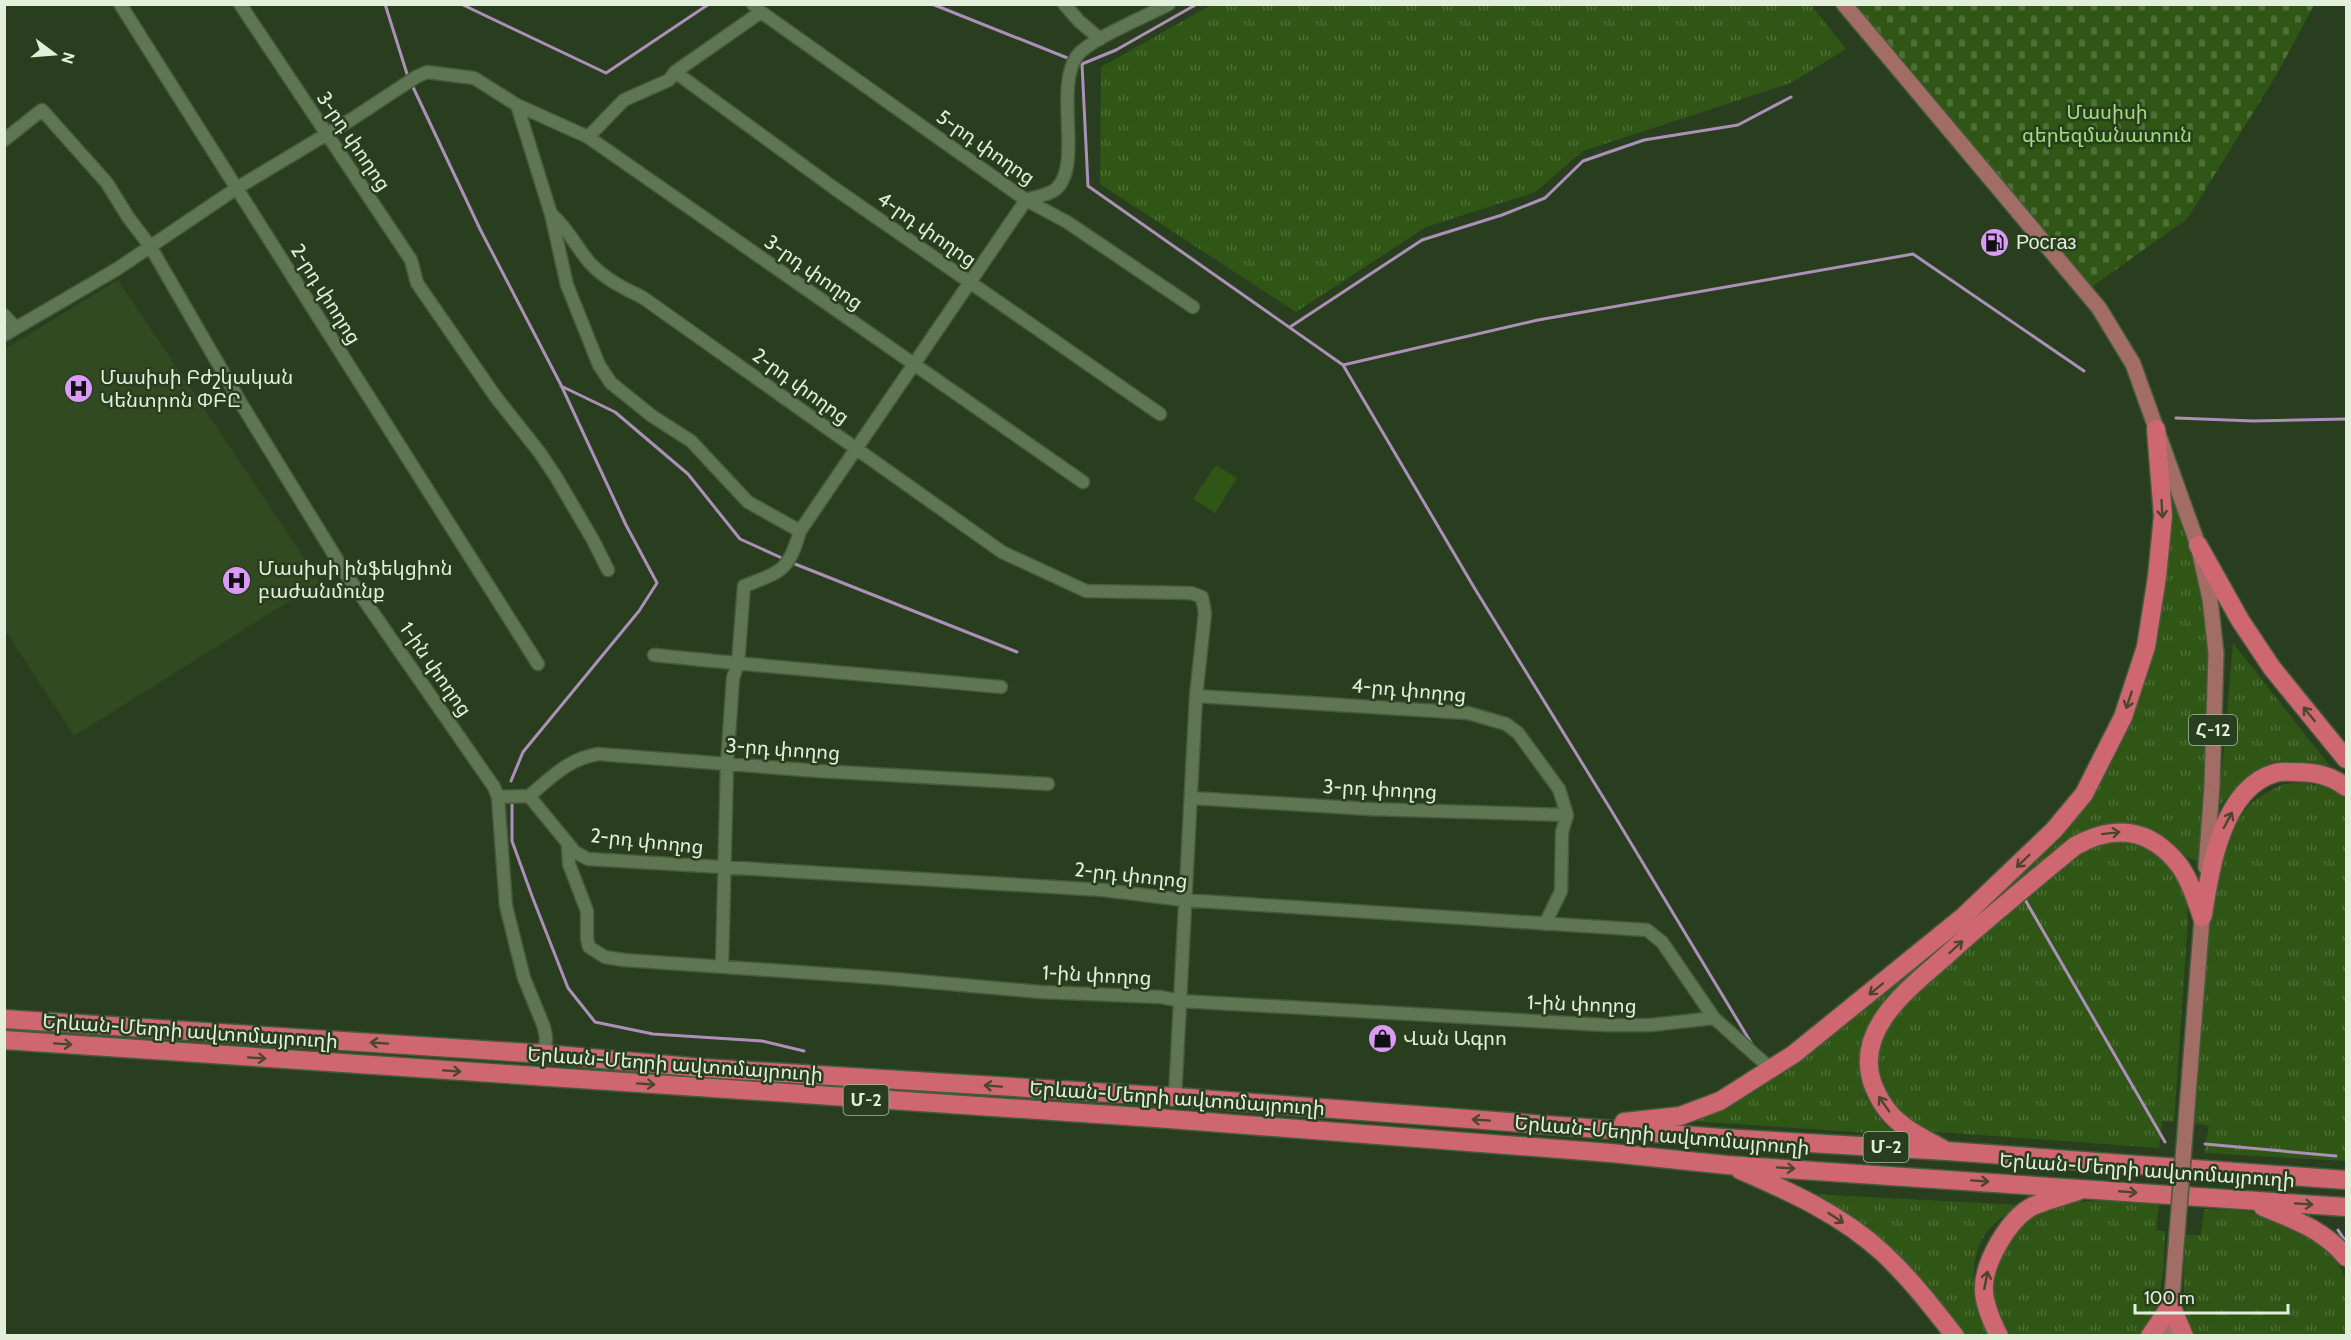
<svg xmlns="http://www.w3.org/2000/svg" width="2351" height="1340" font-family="Cabin,'Noto Sans Armenian',sans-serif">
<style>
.built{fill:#314a22}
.grass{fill:url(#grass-tufts)}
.cemetery{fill:url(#cemetery-stones)}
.park{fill:#305615}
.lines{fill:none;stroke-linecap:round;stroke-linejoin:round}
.stream{stroke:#ac90b9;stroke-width:3}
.minor-casing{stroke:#475a3d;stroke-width:15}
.major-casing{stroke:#475a3d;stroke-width:18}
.highway-casing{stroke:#475a3d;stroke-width:21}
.minor{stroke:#5f7652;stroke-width:12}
.major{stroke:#a26d65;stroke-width:15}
.highway{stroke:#cf6771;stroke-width:18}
.major-bridge-casing{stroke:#475a3d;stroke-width:18;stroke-linecap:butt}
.major-bridge{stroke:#a26d65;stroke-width:15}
.oneway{stroke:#4a462f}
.labels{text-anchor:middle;stroke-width:5;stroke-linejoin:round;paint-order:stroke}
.shield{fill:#293e1e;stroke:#aabaa2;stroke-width:1.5}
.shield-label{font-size:18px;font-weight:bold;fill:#e2efdb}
.park-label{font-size:20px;fill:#a0dd7d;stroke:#293e1e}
.street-label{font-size:20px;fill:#e2efdb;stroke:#293e1e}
.poi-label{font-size:20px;fill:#e2efdb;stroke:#293e1e;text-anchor:start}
</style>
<defs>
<pattern id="grass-tufts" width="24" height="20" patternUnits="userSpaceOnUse" patternTransform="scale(1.5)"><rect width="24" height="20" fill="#305615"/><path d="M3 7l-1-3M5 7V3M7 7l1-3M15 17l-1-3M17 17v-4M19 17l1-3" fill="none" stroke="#4e6f36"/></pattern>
<pattern id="cemetery-stones" width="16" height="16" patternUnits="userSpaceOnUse" patternTransform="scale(1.5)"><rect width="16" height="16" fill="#305615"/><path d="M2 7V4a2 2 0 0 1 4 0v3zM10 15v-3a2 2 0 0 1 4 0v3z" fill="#4e6f36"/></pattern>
</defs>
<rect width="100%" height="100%" fill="#293e1e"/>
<path class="built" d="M 118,280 L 320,582 L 74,736 L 5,630 L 5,349 Z"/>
<path class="grass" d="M 1211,5 L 1811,5 L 1846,49 L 1791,83 L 1583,151 L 1535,192 L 1426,227 L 1296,312 L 1100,184 L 1101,67 Z
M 2168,478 L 2200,567 L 2211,648 L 2198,862 C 2192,859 2186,857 2181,853 C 2173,848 2167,840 2159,835 C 2129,815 2099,821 2070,839 L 1930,953 L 1884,1004 L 1860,1049 L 1866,1097 L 1884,1124 L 1900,1135 L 1678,1120 L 1721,1104 L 1962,917 L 2086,788 L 2150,655 L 2173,523 Z
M 2233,643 L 2330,766 C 2314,764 2283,757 2269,764 C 2250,772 2234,792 2219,806 Z
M 2305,783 L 2330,788 L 2346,799 L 2346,1161 L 2204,1153 L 2209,1126 L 2194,1123 L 2208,942 L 2214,892 L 2224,841 L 2249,805 L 2262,795 L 2283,784 Z
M 2119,836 L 2143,841 L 2181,878 L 2186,896 L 2188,920 L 2174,1122 L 2162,1121 L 2159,1148 L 1926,1131 L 1905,1119 L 1894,1108 L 1878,1077 L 1875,1057 L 1882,1036 L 1894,1015 L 1937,969 L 2079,852 Z
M 1812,1194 L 2021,1205 C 2008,1211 1993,1223 1985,1235 C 1967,1261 1972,1310 1988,1335 L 1963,1335 Z
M 2095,1201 L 2159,1203 L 2156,1231 L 2165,1231 C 2164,1269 2163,1303 2142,1335 L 2006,1336 L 1999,1322 L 1991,1285 L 2002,1249 L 2028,1217 L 2058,1203 Z
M 2204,1209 C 2219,1210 2236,1209 2251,1212 C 2286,1220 2339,1244 2346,1284 C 2350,1300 2346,1319 2346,1335 L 2192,1335 C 2180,1299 2184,1273 2186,1235 L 2201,1235 Z"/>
<path class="cemetery" d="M 1855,5 L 2314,5 L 2277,74 L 2187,219 L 2090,288 L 1864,19 Z"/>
<path class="park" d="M 1216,465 L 1237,478 L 1215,513 L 1193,499 Z"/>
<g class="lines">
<path class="stream" d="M 385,4 L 408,77
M 461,4 L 606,73 L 709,4
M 932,4 L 1070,59
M 1076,62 L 1082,64 L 1116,50 L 1197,4
M 1082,64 L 1088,186 L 1343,365 L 1538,320 L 1913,254 L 2084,371
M 412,85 L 480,229 L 561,385 L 626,525 L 657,583 L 639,611 L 523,752 L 511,781
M 1290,327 L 1422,240 L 1502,215 L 1545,198 L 1583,161 L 1644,140 L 1738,125 L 1791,97
M 1343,365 L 1475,589 L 1611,810 L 1753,1046
M 561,386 L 615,412 L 688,474 L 740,539 L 784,559
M 2176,418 L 2253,421 L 2346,419
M 790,562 L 1017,652
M 512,804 L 512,841 L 532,896 L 568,988 L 595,1022 L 653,1034 L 762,1041 L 804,1051
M 2024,898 L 2165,1142
M 2205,1144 L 2336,1156
M 2338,1230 L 2346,1242"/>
<defs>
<path id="minor" d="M 120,4 L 538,664
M 240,4 L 411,260 L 417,283 L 495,396 L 540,453 L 556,477 L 593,540 L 608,570
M 753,4 L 761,12 L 1026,200 L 1067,222 L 1193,307
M 1064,4 L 1079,21 L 1100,39
M 675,72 L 834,188 L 1160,414
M 517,105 L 551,214 L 567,285 L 599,365 L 611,383 L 652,416 L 691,441 L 748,502 L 800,531
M 588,137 L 624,100 L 669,80 L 675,72 L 761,12
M 4,140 L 42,110 L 107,183 L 128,217 L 150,246 L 242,405 L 346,574 L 494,787 L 498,797 L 506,906 L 524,978 L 544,1027 L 546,1037 L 545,1054
M 551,214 C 568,228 576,247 590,263 C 605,279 623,288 642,297 L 1002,552 L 1086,591 L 1191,593 L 1202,597 L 1205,613 L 1196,696 L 1175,1097
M 4,315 L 16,328
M 4,335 L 117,269 L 237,188 L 352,119 L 416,77 L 427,72 L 474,78 L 517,105 L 588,137 L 1083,482
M 654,655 C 769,667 885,676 1001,687
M 1196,696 L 1468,713 L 1506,724 L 1518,733 L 1559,789 L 1567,815
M 529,796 L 575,852 L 588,859 L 1103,890 L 1184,900 L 1647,930 L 1662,942 L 1714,1018 L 1771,1069
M 529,796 C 552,777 568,759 598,754 L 819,771 L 1048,784
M 498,797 L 529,796
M 1191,798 L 1370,809 L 1567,815
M 568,844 L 569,864 L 587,911 L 587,939 L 589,947 L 605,957 L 624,960 L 883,978 L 1041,992 L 1161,997 L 1181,1001 L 1605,1025 L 1651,1025 L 1714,1018
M 1545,924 L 1561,891 L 1562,832 L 1567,815
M 722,967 L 727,764 L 733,678 L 738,664 L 744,586 C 782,571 788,572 800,531 L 1026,200 C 1035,197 1049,195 1056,189 C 1083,165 1054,88 1077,56 C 1088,40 1149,15 1169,4"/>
<path id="major" d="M 1844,4 L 2099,308 L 2133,364 L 2198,545 L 2210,599 L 2216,653 L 2212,786 L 2206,867
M 2186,1121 L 2203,906
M 2169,1336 L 2177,1234"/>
<path id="highway" d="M 2198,545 L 2240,620 L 2272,668 L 2346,759
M 2203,915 C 2210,870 2222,788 2275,773 C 2281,771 2288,772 2294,772 C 2314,772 2330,775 2346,787
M 4,1019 L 545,1054 L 703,1068 L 1175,1097 L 1722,1138 L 1947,1151 L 2346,1180
M 4,1040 L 1156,1118 L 1611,1153 L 1727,1165 L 2346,1207
M 1624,1122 L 1680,1116 L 1720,1101 L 1794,1054 L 1963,917 L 2054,830 L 2084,794 L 2123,717 L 2146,647 L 2157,577 L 2163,516 L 2156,429
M 1943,1149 C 1929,1141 1912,1134 1900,1123 C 1887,1113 1878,1098 1872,1082 C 1854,1026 1914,985 1949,953 C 1990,916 2033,881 2075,846 C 2115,824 2150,828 2179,865 C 2190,880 2196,900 2202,917
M 1740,1170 C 1791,1192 1842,1215 1883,1253 C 1910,1278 1932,1307 1955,1336
M 2263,1207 C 2295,1220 2324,1230 2346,1257
M 2171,1305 L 2184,1336
M 1999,1336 C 1993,1324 1985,1305 1984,1292 C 1982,1264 2009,1218 2033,1206 C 2047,1200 2063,1196 2078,1191
M 2150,1336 L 2171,1305"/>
</defs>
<use href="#minor" class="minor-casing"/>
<use href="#major" class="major-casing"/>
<use href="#highway" class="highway-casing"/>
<use href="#minor" class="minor"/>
<use href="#major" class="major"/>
<use href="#highway" class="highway"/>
<defs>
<path id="major-bridge" d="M 2177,1234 L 2186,1121"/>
</defs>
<use href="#major-bridge" class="major-bridge-casing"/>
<use href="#major-bridge" class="major-bridge"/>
</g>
<defs><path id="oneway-shaft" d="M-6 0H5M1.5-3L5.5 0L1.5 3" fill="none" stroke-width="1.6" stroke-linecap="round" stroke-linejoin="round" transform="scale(1.5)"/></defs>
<g class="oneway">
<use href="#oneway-shaft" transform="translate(2162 509) rotate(87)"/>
<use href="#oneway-shaft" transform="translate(2129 700) rotate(108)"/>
<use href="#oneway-shaft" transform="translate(2309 714) rotate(-129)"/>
<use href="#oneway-shaft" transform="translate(2228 820) rotate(-62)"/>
<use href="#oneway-shaft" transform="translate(2111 833) rotate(-7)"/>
<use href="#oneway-shaft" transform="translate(2023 861) rotate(136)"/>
<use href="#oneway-shaft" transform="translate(1956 947) rotate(-42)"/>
<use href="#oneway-shaft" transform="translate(1876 989) rotate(141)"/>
<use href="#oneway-shaft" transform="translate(379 1043) rotate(-176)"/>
<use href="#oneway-shaft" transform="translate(63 1044) rotate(4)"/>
<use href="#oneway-shaft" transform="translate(257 1058) rotate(4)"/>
<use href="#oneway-shaft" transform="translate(452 1071) rotate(4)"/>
<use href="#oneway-shaft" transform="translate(646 1084) rotate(4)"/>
<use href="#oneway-shaft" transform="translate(993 1086) rotate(-176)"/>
<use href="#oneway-shaft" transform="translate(1884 1104) rotate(-125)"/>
<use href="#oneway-shaft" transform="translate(1481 1120) rotate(-176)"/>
<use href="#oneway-shaft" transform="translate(1786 1168) rotate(4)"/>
<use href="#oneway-shaft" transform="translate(1980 1181) rotate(4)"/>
<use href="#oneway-shaft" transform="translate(2128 1192) rotate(5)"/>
<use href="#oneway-shaft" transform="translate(2304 1204) rotate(4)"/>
<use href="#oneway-shaft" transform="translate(1836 1218) rotate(33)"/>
<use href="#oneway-shaft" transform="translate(1986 1280) rotate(-79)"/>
</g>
<defs>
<symbol id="fuel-disc" viewBox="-11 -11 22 22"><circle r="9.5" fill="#da9af6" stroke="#293e1e"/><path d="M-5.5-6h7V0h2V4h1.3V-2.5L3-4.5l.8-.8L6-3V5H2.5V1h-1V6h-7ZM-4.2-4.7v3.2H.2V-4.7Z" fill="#111"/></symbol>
<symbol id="hospital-disc" viewBox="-11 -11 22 22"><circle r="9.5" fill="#da9af6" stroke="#293e1e"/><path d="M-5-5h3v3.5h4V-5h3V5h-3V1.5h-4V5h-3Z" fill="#111"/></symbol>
<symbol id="shop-disc" viewBox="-11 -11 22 22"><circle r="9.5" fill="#da9af6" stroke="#293e1e"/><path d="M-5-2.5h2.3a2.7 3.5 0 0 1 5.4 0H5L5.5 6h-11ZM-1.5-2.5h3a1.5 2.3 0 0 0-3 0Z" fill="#111"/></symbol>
</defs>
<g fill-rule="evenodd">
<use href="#fuel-disc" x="1978" y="226" width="33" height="33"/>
<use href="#hospital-disc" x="62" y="372" width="33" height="33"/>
<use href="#hospital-disc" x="220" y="564" width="33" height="33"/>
<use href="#shop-disc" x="1366" y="1022" width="33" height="33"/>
</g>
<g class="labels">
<g class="shield">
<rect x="2189" y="715" width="48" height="30" rx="4.5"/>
<rect x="843.5" y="1085" width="45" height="30" rx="4.5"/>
<rect x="1863.5" y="1132" width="45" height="30" rx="4.5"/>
</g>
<g class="shield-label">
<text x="2213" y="736">Հ-12</text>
<text x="866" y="1106">Մ-2</text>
<text x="1886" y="1153">Մ-2</text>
</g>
<g class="park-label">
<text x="2107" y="119">Մասիսի<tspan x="2107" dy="23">գերեզմանատուն</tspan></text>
</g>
<g class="street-label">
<text transform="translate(354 141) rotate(56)" y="7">3-րդ փողոց</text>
<text transform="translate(986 147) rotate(35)" y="7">5-րդ փողոց</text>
<text transform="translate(927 229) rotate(35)" y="7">4-րդ փողոց</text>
<text transform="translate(814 272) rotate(35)" y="7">3-րդ փողոց</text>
<text transform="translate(326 294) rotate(58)" y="7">2-րդ փողոց</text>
<text transform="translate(801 386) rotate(36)" y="7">2-րդ փողոց</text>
<text transform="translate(436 669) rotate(55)" y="7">1-ին փողոց</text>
<text transform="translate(1409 690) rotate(5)" y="7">4-րդ փողոց</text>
<text transform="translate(783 749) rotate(4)" y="7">3-րդ փողոց</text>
<text transform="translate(1380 789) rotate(3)" y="7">3-րդ փողոց</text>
<text transform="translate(647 841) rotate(6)" y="7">2-րդ փողոց</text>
<text transform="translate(1131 875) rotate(6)" y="7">2-րդ փողոց</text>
<text transform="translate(1097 975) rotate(3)" y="7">1-ին փողոց</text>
<text transform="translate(1582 1004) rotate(2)" y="7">1-ին փողոց</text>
<text transform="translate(190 1031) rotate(4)" y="7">Երևան-Մեղրի ավտոմայրուղի</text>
<text transform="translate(675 1064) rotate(4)" y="7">Երևան-Մեղրի ավտոմայրուղի</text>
<text transform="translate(1177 1098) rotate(4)" y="7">Երևան-Մեղրի ավտոմայրուղի</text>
<text transform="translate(1662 1135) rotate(5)" y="7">Երևան-Մեղրի ավտոմայրուղի</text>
<text transform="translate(2147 1170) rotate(4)" y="7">Երևան-Մեղրի ավտոմայրուղի</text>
</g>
<g class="poi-label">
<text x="2016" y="249">Росгаз</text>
<text x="100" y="384">Մասիսի Բժշկական<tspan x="100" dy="23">Կենտրոն ՓԲԸ</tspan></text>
<text x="258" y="575">Մասիսի ինֆեկցիոն<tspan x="258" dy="23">բաժանմունք</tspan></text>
<text x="1403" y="1045">Վան Ագրո</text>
</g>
</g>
<rect width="2351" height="1340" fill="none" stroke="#e2efdb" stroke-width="12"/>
<g transform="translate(54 54) rotate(106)" stroke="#293e1e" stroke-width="4.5" paint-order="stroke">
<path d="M0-4.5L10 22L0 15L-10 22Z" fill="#e2efdb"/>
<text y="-9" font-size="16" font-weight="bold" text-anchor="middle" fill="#e2efdb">N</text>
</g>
<path d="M2135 1304v9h153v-9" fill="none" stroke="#e2efdb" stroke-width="3"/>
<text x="2144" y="1304" font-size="18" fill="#e2efdb" stroke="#293e1e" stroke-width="4.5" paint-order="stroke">100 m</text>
</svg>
